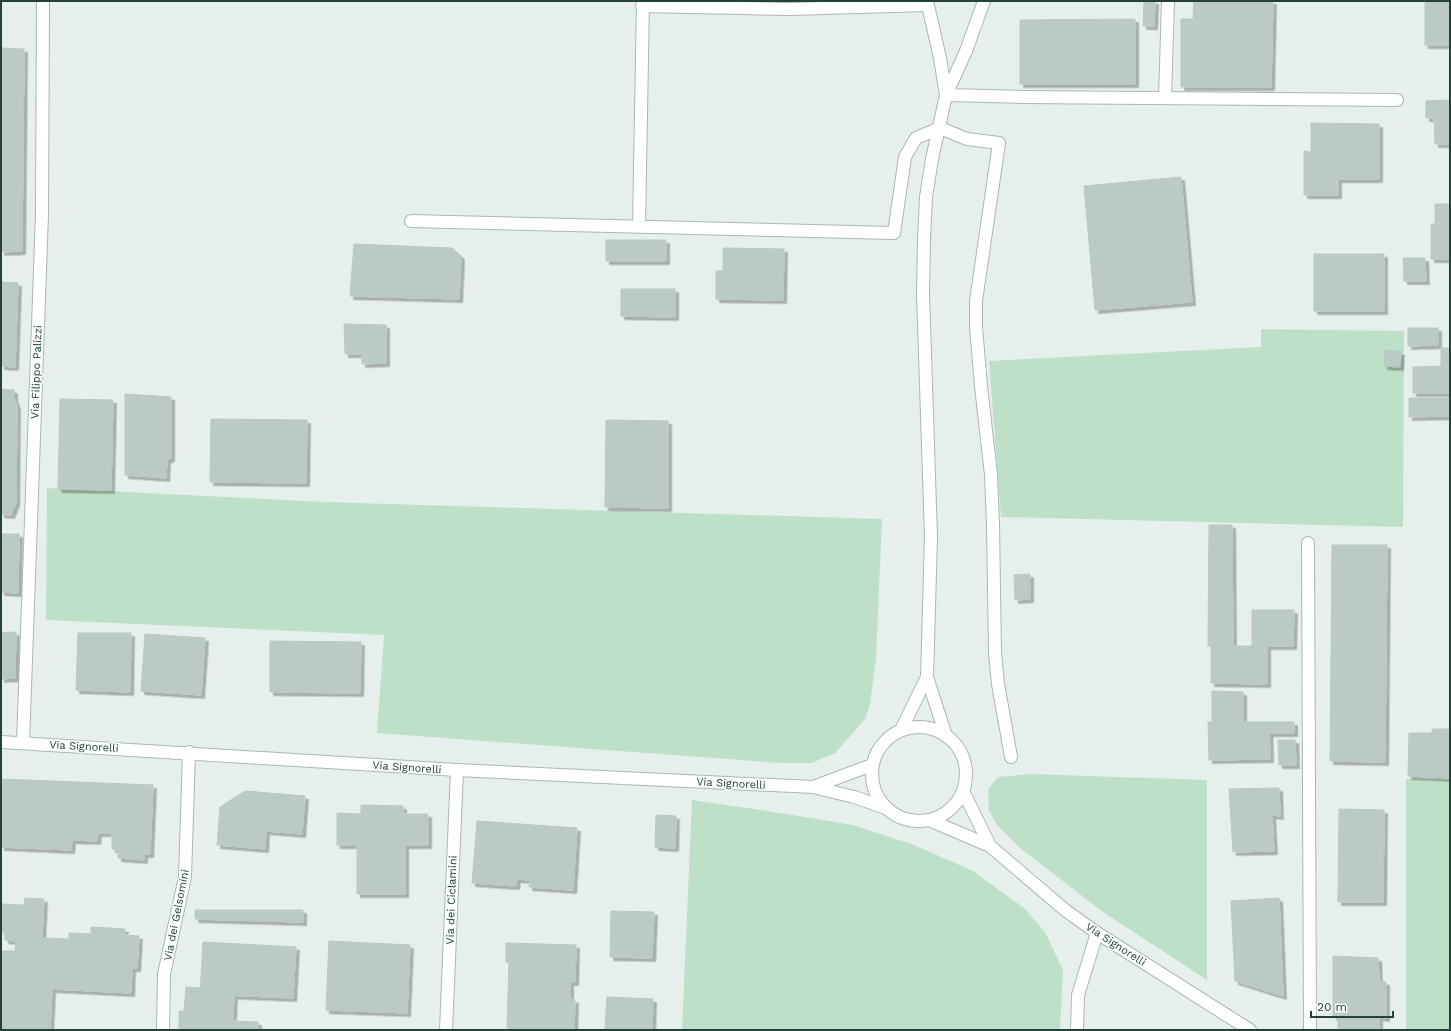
<svg xmlns="http://www.w3.org/2000/svg" width="1451" height="1031" font-family="'Work Sans',sans-serif">
<style>
.grass{fill:#bfe0c8}
.building{fill:#bbcac4;stroke:#b8c9c2;filter:url(#shadow)}
.lines{fill:none;stroke-linecap:round;stroke-linejoin:round}
.service-casing{stroke:#a8b8b2;stroke-width:14}
.minor-casing{stroke:#a8b8b2;stroke-width:14}
.tertiary-casing{stroke:#a8b8b2;stroke-width:14}
.service{stroke:#fff;stroke-width:12}
.minor{stroke:#fff;stroke-width:12}
.tertiary{stroke:#fff;stroke-width:12}
.labels{text-anchor:middle;stroke-width:3;stroke-linejoin:round;paint-order:stroke}
.street-label{font-size:11px;fill:#24423a;stroke:#f7fbf9}
</style>
<defs>
<filter id="shadow"><feDropShadow dx="3.5" dy="3.5" stdDeviation="0" flood-color="#0004"/></filter>
</defs>
<rect width="100%" height="100%" fill="#e6efeb"/>
<path class="grass" d="M 1261,329 L 1404,331 L 1403,527 L 1001,517 L 989,361 L 1261,347 Z
M 47,488 L 325,502 L 882,519 L 876,659 L 870,704 L 865,719 L 835,753 L 812,763 L 780,763 L 377,733 L 384,635 L 46,620 Z
M 1030,774 L 1207,780 L 1207,980 L 1103,912 L 1020,848 L 997,825 L 989,811 L 988,789 L 998,777 Z
M 1406,779 L 1450,780 L 1450,1030 L 1406,1030 Z
M 692,800 L 774,812 L 853,825 L 914,845 L 973,871 L 1024,908 L 1045,932 L 1063,970 L 1060,1030 L 682,1030 Z"/>
<path class="building" d="M 1144,1 L 1155,1 L 1154,26 L 1143,26 Z
M 1194,1 L 1273,1 L 1271,87 L 1181,87 L 1181,19 L 1193,19 Z
M 1425,1 L 1450,1 L 1450,45 L 1425,45 Z
M 1135,19 L 1135,84 L 1020,84 L 1020,20 Z
M 1,48 L 24,49 L 22,251 L 1,252 Z
M 1450,100 L 1450,144 L 1435,144 L 1434,118 L 1426,118 L 1426,101 Z
M 1311,123 L 1379,124 L 1379,179 L 1338,179 L 1338,195 L 1304,195 L 1304,151 L 1311,152 Z
M 1181,177 L 1192,302 L 1095,310 L 1084,186 Z
M 1435,204 L 1450,204 L 1450,259 L 1431,259 L 1431,224 L 1435,224 Z
M 606,240 L 666,240 L 666,261 L 606,261 Z
M 354,244 L 452,248 L 461,256 L 459,299 L 350,296 Z
M 723,248 L 784,249 L 783,300 L 716,299 L 716,271 L 723,271 Z
M 1314,254 L 1384,254 L 1384,311 L 1314,311 Z
M 1403,258 L 1425,258 L 1426,281 L 1404,281 Z
M 1,282 L 18,283 L 15,367 L 1,366 Z
M 621,289 L 675,289 L 675,317 L 621,316 Z
M 344,324 L 386,325 L 386,363 L 362,364 L 362,354 L 345,354 Z
M 1408,328 L 1438,328 L 1438,345 L 1408,346 Z
M 1441,348 L 1450,348 L 1450,393 L 1413,393 L 1413,367 L 1441,366 Z
M 1385,350 L 1401,352 L 1400,367 L 1384,366 Z
M 1,389 L 14,390 L 14,398 L 17,406 L 16,503 L 11,515 L 1,514 Z
M 125,394 L 171,397 L 171,458 L 167,460 L 166,478 L 125,475 Z
M 1409,398 L 1450,398 L 1450,416 L 1409,417 Z
M 60,399 L 113,400 L 111,490 L 58,489 Z
M 211,419 L 307,420 L 306,483 L 210,482 Z
M 606,420 L 668,421 L 668,508 L 605,507 Z
M 1209,525 L 1232,525 L 1233,646 L 1208,646 Z
M 1,534 L 19,534 L 18,593 L 1,592 Z
M 1332,545 L 1387,545 L 1385,762 L 1330,761 Z
M 1030,574 L 1030,599 L 1015,600 L 1014,575 Z
M 1252,610 L 1294,610 L 1293,646 L 1252,646 Z
M 16,632 L 15,678 L 1,679 L 1,633 Z
M 78,633 L 131,633 L 130,692 L 76,690 Z
M 145,634 L 205,638 L 201,695 L 141,691 Z
M 270,641 L 361,642 L 360,693 L 270,692 Z
M 1211,646 L 1267,646 L 1267,684 L 1211,683 Z
M 1212,691 L 1243,692 L 1243,722 L 1212,722 Z
M 1208,722 L 1269,722 L 1270,759 L 1209,760 Z
M 1269,722 L 1294,722 L 1294,733 L 1269,733 Z
M 1432,729 L 1450,729 L 1450,778 L 1432,777 Z
M 1409,733 L 1432,733 L 1432,777 L 1408,776 Z
M 1278,740 L 1295,740 L 1296,765 L 1279,765 Z
M 1,779 L 153,785 L 150,854 L 144,854 L 144,860 L 118,858 L 118,850 L 112,849 L 112,833 L 98,833 L 97,841 L 72,840 L 71,850 L 1,847 Z
M 1279,788 L 1280,816 L 1272,815 L 1274,851 L 1233,852 L 1229,789 Z
M 245,791 L 305,796 L 302,834 L 266,831 L 265,849 L 217,845 L 220,807 Z
M 361,805 L 403,806 L 403,814 L 428,814 L 428,845 L 405,845 L 405,894 L 357,894 L 357,845 L 337,845 L 337,813 L 361,814 Z
M 1339,809 L 1384,810 L 1383,902 L 1338,902 Z
M 656,815 L 676,816 L 675,848 L 655,847 Z
M 477,821 L 577,828 L 573,890 L 529,887 L 530,880 L 517,879 L 516,886 L 472,883 Z
M 25,898 L 44,899 L 42,938 L 69,939 L 69,933 L 91,934 L 91,927 L 125,929 L 124,935 L 139,936 L 137,968 L 132,968 L 131,993 L 52,989 L 50,1030 L 1,1030 L 1,951 L 15,951 L 16,941 L 5,940 L 5,932 L 1,932 L 1,904 L 24,905 Z
M 1279,898 L 1283,996 L 1235,981 L 1231,901 Z
M 195,910 L 303,910 L 303,922 L 195,919 Z
M 611,911 L 654,912 L 652,958 L 610,957 Z
M 329,941 L 410,945 L 407,1013 L 326,1010 Z
M 203,942 L 296,947 L 293,998 L 200,994 Z
M 506,943 L 576,945 L 575,982 L 570,982 L 570,1000 L 575,1000 L 574,1030 L 520,1030 L 520,1029 L 507,1028 L 509,962 L 506,962 Z
M 1333,956 L 1378,958 L 1379,981 L 1386,982 L 1386,1018 L 1379,1017 L 1379,1030 L 1338,1030 L 1338,1017 L 1333,1017 Z
M 186,987 L 200,988 L 200,994 L 234,996 L 233,1013 L 184,1011 Z
M 607,997 L 653,999 L 652,1030 L 605,1030 Z
M 179,1011 L 233,1013 L 233,1021 L 258,1022 L 258,1030 L 179,1030 Z"/>
<g class="lines">
<defs>
<path id="service" d="M 642,6 L 791,9 L 927,5
M 946,95 L 1023,97 L 1397,100
M 1165,98 L 1168,1
M 411,221 L 894,233 L 905,157 L 916,138 L 940,128 L 967,139 L 999,143 L 976,301 L 976,327 L 981,386 L 991,475 L 993,524 L 995,653 L 998,684 L 1011,757
M 639,227 L 643,1"/>
<path id="minor" d="M 927,1 L 940,58 L 946,95
M 1308,543 L 1310,1030
M 901,730 L 927,677
M 946,736 L 927,677 L 931,537 L 923,293 L 924,239 L 926,197 L 932,159 L 946,95 L 966,51 L 984,1
M 23,743 L 42,214 L 43,1
M 163,1030 L 164,974 L 185,877 L 189,752
M 446,1030 L 457,770
M 1077,1030 L 1078,995 L 1097,933"/>
<path id="tertiary" d="M872 774a47 47 0 1 1 94 0a47 47 0 1 1-94 0Z
M 1,742 L 457,770 L 813,787 L 854,797 L 886,808
M 813,787 L 872,765
M 963,791 L 990,846
M 929,820 L 990,846 L 1065,910 L 1097,933 L 1250,1030"/>
</defs>
<use href="#service" class="service-casing"/>
<use href="#minor" class="minor-casing"/>
<use href="#tertiary" class="tertiary-casing"/>
<use href="#service" class="service"/>
<use href="#minor" class="minor"/>
<use href="#tertiary" class="tertiary"/>
</g>
<g class="labels">
<g class="street-label">
<text transform="translate(36 372) rotate(-88)" y="4">Via Filippo Palizzi</text>
<text transform="translate(84 746) rotate(3)" y="4">Via Signorelli</text>
<text transform="translate(407 767) rotate(4)" y="4">Via Signorelli</text>
<text transform="translate(731 783) rotate(3)" y="4">Via Signorelli</text>
<text transform="translate(451 900) rotate(-88)" y="4">Via dei Ciclamini</text>
<text transform="translate(176 915) rotate(-79)" y="4">Via dei Gelsomini</text>
<text transform="translate(1116 944) rotate(33)" y="4">Via Signorelli</text>
</g>
</g>
<rect width="1451" height="1031" fill="none" stroke="#24423a" stroke-width="4"/>
<path d="M1311 1011v6h82v-6" fill="none" stroke="#24423a" stroke-width="2"/>
<text x="1317" y="1011" font-size="12" fill="#24423a" stroke="#f7fbf9" stroke-width="3" paint-order="stroke">20 m</text>
</svg>
